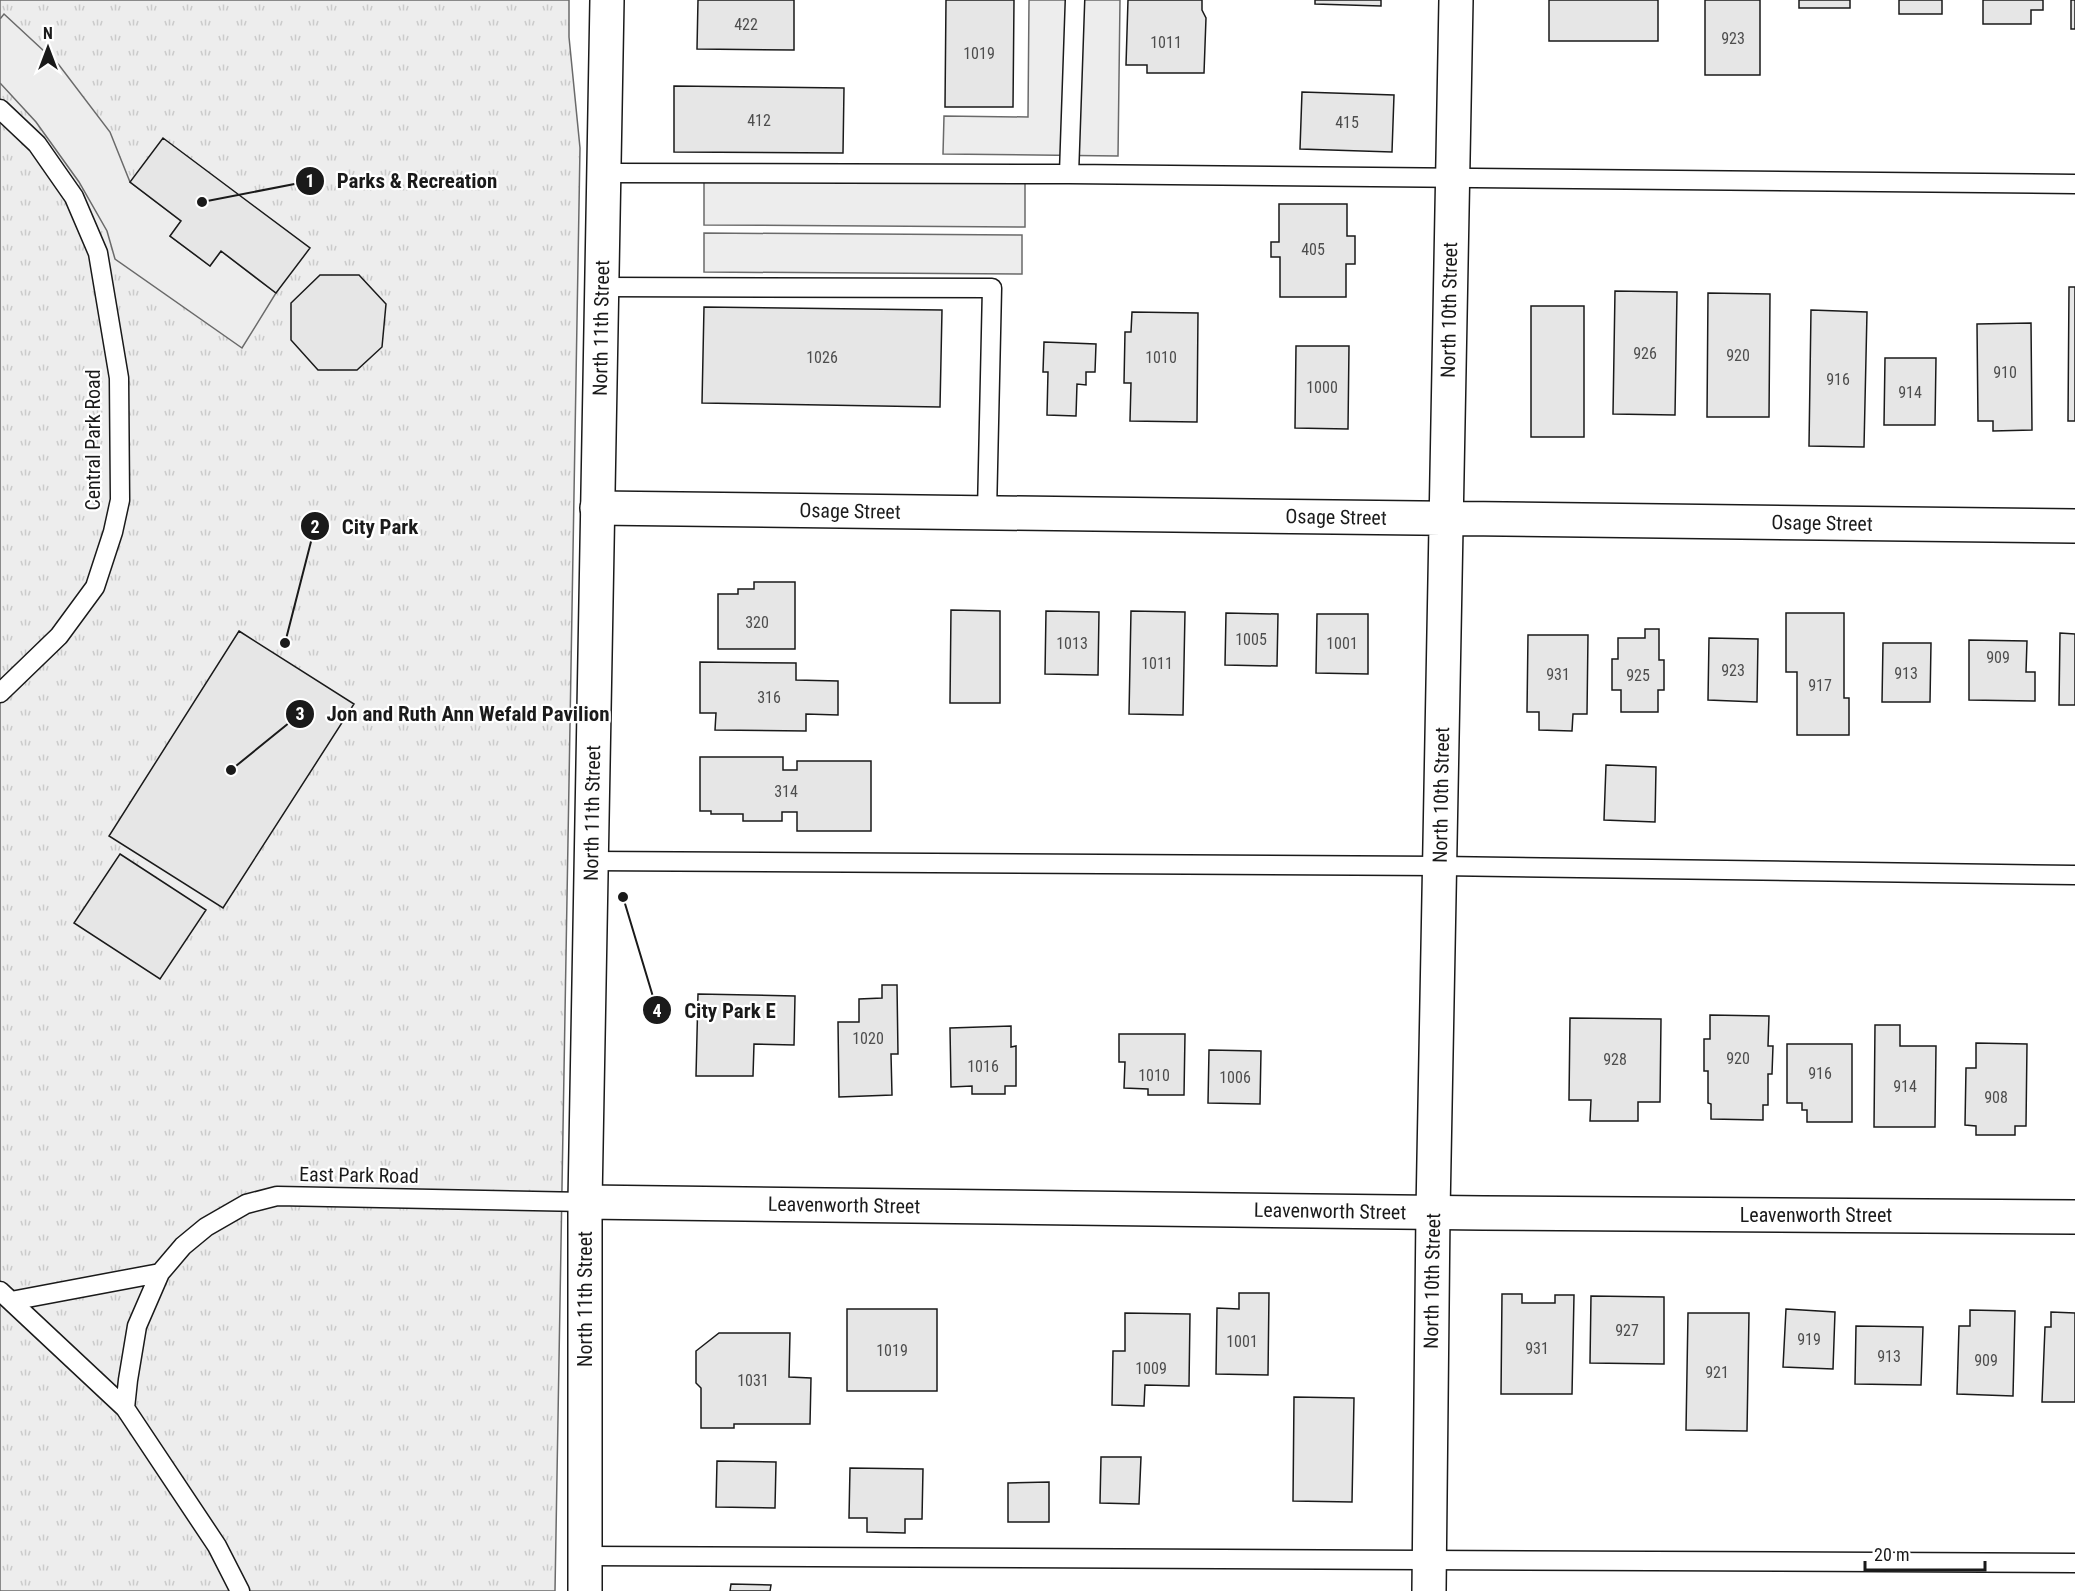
<svg xmlns="http://www.w3.org/2000/svg" width="2075" height="1591" font-family="'Roboto Condensed',sans-serif">
<style>
.grass{fill:url(#grass-tufts);stroke:#6a6a6a;stroke-width:1.5}
.built{fill:#ededed;stroke:#6a6a6a;stroke-width:1.5}
.building{fill:#e6e6e6;stroke:#1a1a1a;stroke-width:1.5}
.lines{fill:none;stroke-linecap:round;stroke-linejoin:round}
.service-casing{stroke:#1a1a1a;stroke-width:21}
.minor-casing{stroke:#1a1a1a;stroke-width:36}
.tertiary-casing{stroke:#1a1a1a;stroke-width:36}
.service{stroke:#fff;stroke-width:18}
.minor{stroke:#fff;stroke-width:33}
.tertiary{stroke:#fff;stroke-width:33}
.labels{text-anchor:middle;stroke-width:4.5;stroke-linejoin:round;paint-order:stroke}
.number-label{font-size:16px;fill:#4d4d4d}
.street-label{font-size:20px;fill:#1a1a1a;stroke:#fff}
.leader{fill:none;stroke:#1a1a1a;stroke-width:2}
.callout-dot{fill:#1a1a1a;stroke:#fff;stroke-width:2}
.mark-label{font-size:18px;text-anchor:middle;font-weight:bold;fill:#fff}
.callout-label{font-size:21px;text-anchor:middle;font-weight:bold;fill:#1a1a1a;stroke:#fff;stroke-width:4.5;stroke-linejoin:round;paint-order:stroke}
</style>
<defs>
<pattern id="grass-tufts" width="24" height="20" patternUnits="userSpaceOnUse" patternTransform="scale(1.5)"><rect width="24" height="20" fill="#ededed"/><path d="M3 7l-1-3M5 7V3M7 7l1-3M15 17l-1-3M17 17v-4M19 17l1-3" fill="none" stroke="#cbcbcb"/></pattern>
</defs>
<rect width="100%" height="100%" fill="#fff"/>
<path class="grass" d="M 0,0 L 569,0 L 569,37 L 580,148 L 555,1591 L 0,1591 Z"/>
<path class="built" d="M 1029,0 L 1120,0 L 1118,156 L 943,154 L 944,116 L 1028,117 Z
M 4,14 L 59,65 L 110,132 L 130,182 L 181,221 L 170,236 L 210,266 L 221,251 L 276,293 L 242,348 L 115,259 L 107,231 L 79,182 L 36,122 L 0,83 L 0,19 Z
M 704,180 L 1025,181 L 1025,227 L 704,225 Z
M 704,233 L 1022,235 L 1022,274 L 704,272 Z"/>
<path class="building" d="M 698,0 L 794,0 L 794,50 L 697,49 Z
M 946,0 L 1014,0 L 1013,107 L 945,107 Z
M 1128,0 L 1202,0 L 1202,10 L 1206,18 L 1204,73 L 1147,73 L 1147,65 L 1126,65 Z
M 1315,0 L 1381,0 L 1381,6 L 1315,4 Z
M 1549,0 L 1658,0 L 1658,41 L 1549,41 Z
M 1705,0 L 1760,0 L 1760,75 L 1705,75 Z
M 1799,0 L 1850,0 L 1850,8 L 1799,8 Z
M 1899,0 L 1942,0 L 1942,14 L 1899,14 Z
M 1983,0 L 2043,0 L 2043,10 L 2031,10 L 2031,24 L 1983,24 Z
M 2071,0 L 2075,0 L 2075,29 L 2071,29 Z
M 674,86 L 844,88 L 843,153 L 674,152 Z
M 1302,92 L 1394,95 L 1392,152 L 1300,149 Z
M 163,138 L 310,248 L 276,293 L 221,251 L 210,266 L 170,236 L 181,221 L 130,182 Z
M 1279,204 L 1347,204 L 1347,236 L 1355,236 L 1355,264 L 1346,264 L 1346,297 L 1280,297 L 1280,257 L 1271,257 L 1271,242 L 1279,242 Z
M 320,275 L 359,275 L 386,304 L 382,347 L 357,370 L 318,370 L 291,340 L 291,303 Z
M 2069,287 L 2075,287 L 2075,421 L 2068,421 Z
M 1615,291 L 1677,292 L 1675,415 L 1613,414 Z
M 1708,293 L 1770,294 L 1769,417 L 1707,417 Z
M 1531,306 L 1584,306 L 1584,437 L 1531,437 Z
M 704,307 L 942,310 L 940,407 L 702,403 Z
M 1811,310 L 1867,312 L 1864,447 L 1809,446 Z
M 1132,312 L 1198,313 L 1197,422 L 1130,421 L 1131,383 L 1124,383 L 1125,332 L 1131,332 Z
M 2031,323 L 2032,430 L 1993,431 L 1993,421 L 1978,421 L 1977,324 Z
M 1044,342 L 1096,344 L 1095,372 L 1086,372 L 1086,385 L 1077,384 L 1076,416 L 1047,415 L 1048,372 L 1043,372 Z
M 1296,346 L 1349,346 L 1348,429 L 1295,428 Z
M 1885,358 L 1936,358 L 1935,425 L 1884,425 Z
M 754,582 L 795,582 L 795,649 L 718,649 L 718,594 L 738,594 L 738,589 L 754,589 Z
M 951,610 L 1000,611 L 1000,703 L 950,703 Z
M 1046,611 L 1099,612 L 1098,675 L 1045,674 Z
M 1131,611 L 1185,612 L 1183,715 L 1129,714 Z
M 1226,613 L 1278,614 L 1277,666 L 1225,665 Z
M 1786,613 L 1844,613 L 1844,698 L 1849,698 L 1849,735 L 1797,735 L 1797,672 L 1786,672 Z
M 1317,614 L 1368,614 L 1368,674 L 1316,673 Z
M 1645,629 L 1659,629 L 1659,660 L 1664,660 L 1664,690 L 1658,690 L 1658,712 L 1621,712 L 1621,690 L 1612,690 L 1612,659 L 1618,659 L 1618,638 L 1645,638 Z
M 239,631 L 354,704 L 223,908 L 109,836 Z
M 2060,633 L 2075,634 L 2075,705 L 2059,705 Z
M 1528,635 L 1588,635 L 1587,714 L 1573,714 L 1572,731 L 1539,730 L 1539,712 L 1527,712 Z
M 1709,638 L 1758,639 L 1757,702 L 1708,700 Z
M 1969,640 L 2027,641 L 2026,672 L 2035,672 L 2035,701 L 1969,700 Z
M 1883,643 L 1931,643 L 1930,702 L 1882,702 Z
M 700,662 L 796,663 L 796,680 L 838,681 L 838,715 L 806,714 L 806,731 L 715,730 L 716,713 L 700,713 Z
M 700,757 L 783,757 L 783,770 L 797,770 L 797,761 L 871,761 L 871,831 L 797,831 L 797,812 L 782,812 L 782,821 L 743,821 L 743,814 L 711,814 L 711,811 L 700,811 Z
M 1606,765 L 1656,767 L 1655,822 L 1604,820 Z
M 120,854 L 206,910 L 160,979 L 74,923 Z
M 882,985 L 897,985 L 898,1054 L 891,1054 L 892,1095 L 839,1097 L 838,1022 L 859,1022 L 859,999 L 882,998 Z
M 698,994 L 795,996 L 794,1045 L 754,1044 L 753,1076 L 696,1076 Z
M 1710,1015 L 1769,1016 L 1768,1046 L 1773,1046 L 1772,1074 L 1768,1074 L 1768,1105 L 1763,1105 L 1763,1120 L 1711,1119 L 1711,1104 L 1708,1103 L 1708,1071 L 1704,1071 L 1704,1039 L 1710,1039 Z
M 1570,1018 L 1661,1019 L 1660,1102 L 1638,1102 L 1638,1121 L 1590,1121 L 1591,1100 L 1569,1100 Z
M 1875,1025 L 1900,1025 L 1900,1046 L 1936,1046 L 1935,1127 L 1874,1127 Z
M 1011,1026 L 1011,1047 L 1016,1046 L 1016,1086 L 1005,1086 L 1005,1094 L 972,1094 L 972,1086 L 951,1087 L 950,1028 Z
M 1119,1034 L 1185,1034 L 1184,1095 L 1148,1095 L 1148,1089 L 1124,1088 L 1125,1062 L 1119,1062 Z
M 1976,1043 L 2027,1044 L 2026,1126 L 2015,1126 L 2015,1135 L 1976,1135 L 1976,1126 L 1965,1125 L 1966,1068 L 1976,1068 Z
M 1787,1044 L 1852,1044 L 1852,1122 L 1807,1122 L 1807,1110 L 1802,1110 L 1802,1103 L 1787,1103 Z
M 1209,1050 L 1261,1051 L 1260,1104 L 1208,1103 Z
M 1239,1293 L 1269,1293 L 1268,1375 L 1216,1374 L 1217,1308 L 1239,1309 Z
M 1502,1294 L 1522,1294 L 1522,1303 L 1555,1303 L 1555,1295 L 1574,1295 L 1572,1394 L 1501,1394 Z
M 1591,1296 L 1664,1297 L 1664,1364 L 1590,1363 Z
M 847,1309 L 937,1309 L 937,1391 L 847,1391 Z
M 1786,1309 L 1835,1312 L 1833,1369 L 1783,1367 Z
M 1970,1310 L 2015,1311 L 2013,1396 L 1957,1394 L 1959,1326 L 1970,1326 Z
M 2051,1312 L 2075,1313 L 2075,1402 L 2042,1402 L 2045,1327 L 2051,1327 Z
M 1125,1313 L 1190,1314 L 1189,1386 L 1145,1385 L 1144,1406 L 1112,1405 L 1113,1351 L 1125,1351 Z
M 1688,1313 L 1749,1313 L 1747,1431 L 1686,1430 Z
M 1856,1326 L 1923,1327 L 1921,1385 L 1855,1384 Z
M 719,1333 L 790,1333 L 789,1377 L 811,1378 L 810,1424 L 734,1424 L 734,1428 L 701,1428 L 701,1388 L 696,1383 L 696,1351 Z
M 1294,1397 L 1354,1398 L 1352,1502 L 1293,1501 Z
M 1101,1457 L 1141,1457 L 1139,1504 L 1100,1503 Z
M 717,1461 L 776,1462 L 775,1508 L 716,1507 Z
M 850,1468 L 923,1469 L 922,1519 L 905,1519 L 905,1533 L 867,1532 L 867,1518 L 849,1518 Z
M 1049,1482 L 1049,1522 L 1008,1522 L 1008,1483 Z
M 731,1584 L 771,1585 L 770,1591 L 730,1591 Z"/>
<g class="lines">
<defs>
<path id="service" d="M 0,109 L 37,144 L 74,197 L 98,253 L 119,378 L 120,500 L 113,532 L 95,587 L 59,636 L 0,693
M 604,173 L 1069,174 L 2075,184
M 1069,174 L 1075,0
M 601,287 L 992,288 L 987,512
M 591,861 L 1440,866 L 2075,875
M 0,1291 L 125,1408
M 11,1301 L 160,1273
M 586,1556 L 2075,1563
M 240,1591 L 217,1546 L 125,1408 L 128,1380 L 137,1326 L 160,1273 L 183,1246 L 206,1227 L 246,1204 L 277,1196 L 585,1202"/>
<path id="minor" d="M 597,508 L 2075,526
M 1429,1591 L 1433,1212 L 1456,0"/>
<path id="tertiary" d="M 585,1202 L 1483,1213 L 2075,1217
M 585,1591 L 585,1202 L 607,0"/>
</defs>
<use href="#service" class="service-casing"/>
<use href="#minor" class="minor-casing"/>
<use href="#tertiary" class="tertiary-casing"/>
<use href="#service" class="service"/>
<use href="#minor" class="minor"/>
<use href="#tertiary" class="tertiary"/>
</g>
<g class="labels">
<g class="number-label">
<text x="746" y="30">422</text>
<text x="1733" y="44">923</text>
<text x="1166" y="48">1011</text>
<text x="979" y="59">1019</text>
<text x="759" y="126">412</text>
<text x="1347" y="128">415</text>
<text x="1313" y="255">405</text>
<text x="1645" y="359">926</text>
<text x="1738" y="361">920</text>
<text x="822" y="363">1026</text>
<text x="1161" y="363">1010</text>
<text x="2005" y="378">910</text>
<text x="1838" y="385">916</text>
<text x="1322" y="393">1000</text>
<text x="1910" y="398">914</text>
<text x="757" y="628">320</text>
<text x="1251" y="645">1005</text>
<text x="1072" y="649">1013</text>
<text x="1342" y="649">1001</text>
<text x="1998" y="663">909</text>
<text x="1157" y="669">1011</text>
<text x="1733" y="676">923</text>
<text x="1906" y="679">913</text>
<text x="1558" y="680">931</text>
<text x="1638" y="681">925</text>
<text x="1820" y="691">917</text>
<text x="769" y="703">316</text>
<text x="786" y="797">314</text>
<text x="868" y="1044">1020</text>
<text x="1738" y="1064">920</text>
<text x="1615" y="1065">928</text>
<text x="983" y="1072">1016</text>
<text x="1820" y="1079">916</text>
<text x="1154" y="1081">1010</text>
<text x="1235" y="1083">1006</text>
<text x="1905" y="1092">914</text>
<text x="1996" y="1103">908</text>
<text x="1627" y="1336">927</text>
<text x="1809" y="1345">919</text>
<text x="1242" y="1347">1001</text>
<text x="1537" y="1354">931</text>
<text x="892" y="1356">1019</text>
<text x="1889" y="1362">913</text>
<text x="1986" y="1366">909</text>
<text x="1151" y="1374">1009</text>
<text x="1717" y="1378">921</text>
<text x="753" y="1386">1031</text>
</g>
<g class="street-label">
<text transform="translate(1449 310) rotate(-89)" y="7">North 10th Street</text>
<text transform="translate(601 328) rotate(-89)" y="7">North 11th Street</text>
<text transform="translate(93 440) rotate(-90)" y="7">Central Park Road</text>
<text transform="translate(850 511) rotate(1)" y="7">Osage Street</text>
<text transform="translate(1336 517) rotate(1)" y="7">Osage Street</text>
<text transform="translate(1822 523) rotate(1)" y="7">Osage Street</text>
<text transform="translate(1441 795) rotate(-89)" y="7">North 10th Street</text>
<text transform="translate(592 813) rotate(-89)" y="7">North 11th Street</text>
<text transform="translate(359 1175) rotate(1)" y="7">East Park Road</text>
<text transform="translate(844 1205) rotate(1)" y="7">Leavenworth Street</text>
<text transform="translate(1330 1211) rotate(1)" y="7">Leavenworth Street</text>
<text x="1816" y="1222">Leavenworth Street</text>
<text transform="translate(1432 1281) rotate(-89)" y="7">North 10th Street</text>
<text transform="translate(585 1299) rotate(-90)" y="7">North 11th Street</text>
</g>
</g>
<path class="leader" d="M202 202L310 181M285 643L315 526M231 770L300 714M623 897L657 1010"/>
<g class="callout-dot">
<circle cx="202" cy="202" r="6"/>
<circle cx="285" cy="643" r="6"/>
<circle cx="231" cy="770" r="6"/>
<circle cx="623" cy="897" r="6"/>
<circle cx="310" cy="181" r="15"/>
<circle cx="315" cy="526" r="15"/>
<circle cx="300" cy="714" r="15"/>
<circle cx="657" cy="1010" r="15"/>
</g>
<g class="mark-label">
<text x="310" y="187">1</text>
<text x="315" y="533">2</text>
<text x="300" y="720">3</text>
<text x="657" y="1017">4</text>
</g>
<g class="callout-label">
<text x="417" y="188">Parks &amp; Recreation</text>
<text x="380" y="534">City Park</text>
<text x="468" y="721">Jon and Ruth Ann Wefald Pavilion</text>
<text x="730" y="1018">City Park E</text>
</g>
<g transform="translate(48 48)" stroke="#ffffff" stroke-width="4.5" paint-order="stroke">
<path d="M0-4.5L10 22L0 15L-10 22Z" fill="#1a1a1a"/>
<text y="-9" font-size="16" font-weight="bold" text-anchor="middle" fill="#1a1a1a">N</text>
</g>
<path d="M1865 1561v9h120v-9" fill="none" stroke="#1a1a1a" stroke-width="3"/>
<text x="1874" y="1561" font-size="18" fill="#1a1a1a" stroke="#ffffff" stroke-width="4.5" paint-order="stroke">20 m</text>
</svg>
